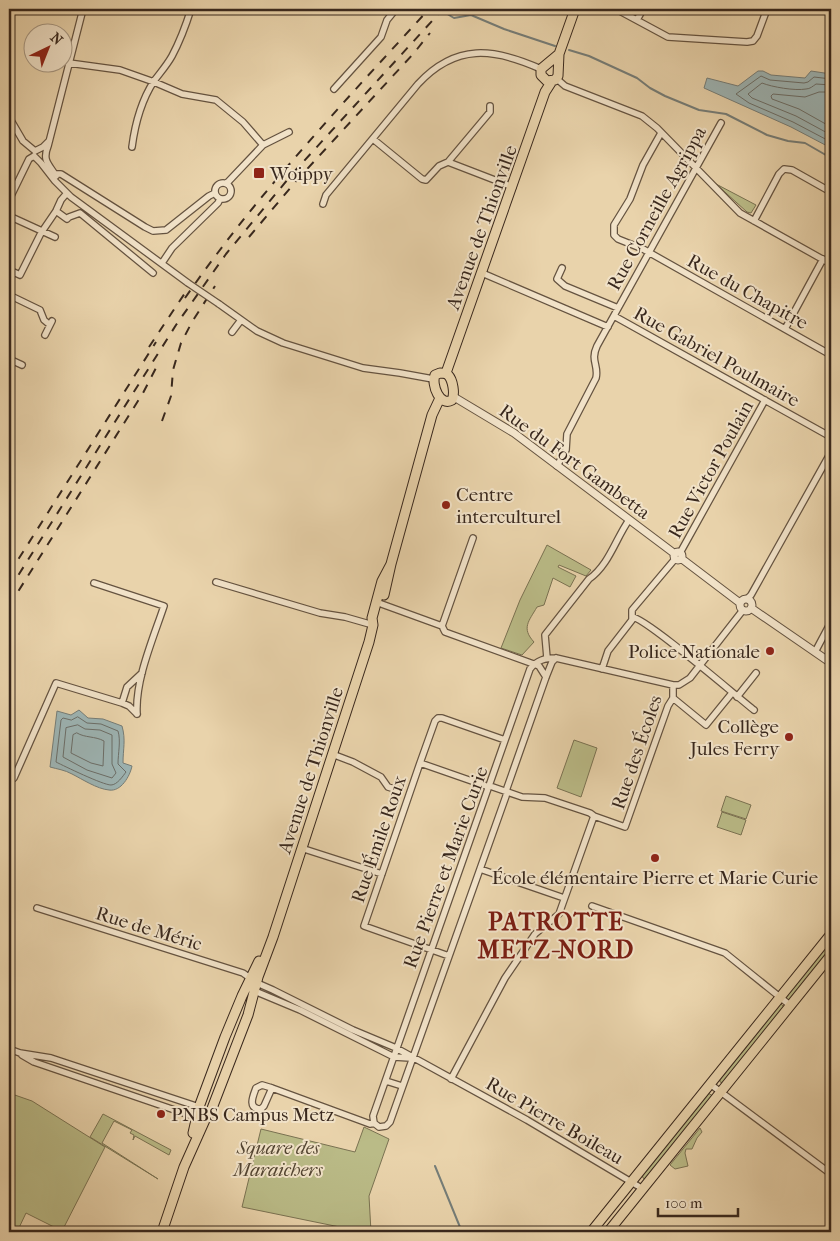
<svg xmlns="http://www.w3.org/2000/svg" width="840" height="1241" font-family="'IM FELL French Canon',serif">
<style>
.green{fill:#babb87;stroke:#7a7252}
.water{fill:#9db5b5;stroke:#757d78}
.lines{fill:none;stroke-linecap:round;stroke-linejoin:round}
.shore{stroke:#6b6e69;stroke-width:1}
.stream{stroke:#757d78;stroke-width:2}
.minor-casing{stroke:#655340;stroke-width:8}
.tertiary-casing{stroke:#655340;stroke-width:9}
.primary-casing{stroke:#39281d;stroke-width:11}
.minor{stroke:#f1e2c8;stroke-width:5.5}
.tertiary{stroke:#f1e2c8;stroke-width:7}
.primary{stroke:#e9d3ab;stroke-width:9}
.rail{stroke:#39281d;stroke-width:2;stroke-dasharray:9 9;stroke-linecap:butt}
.minor-bridge-casing{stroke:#655340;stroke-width:8;stroke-linecap:butt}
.minor-bridge{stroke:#f1e2c8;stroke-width:5.5}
.poi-dot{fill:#8f2418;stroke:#f1e2c8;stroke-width:2}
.labels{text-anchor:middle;stroke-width:4;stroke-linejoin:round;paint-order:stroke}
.poi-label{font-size:19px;fill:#39281d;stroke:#f1e2c8;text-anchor:start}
.street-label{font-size:19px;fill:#39281d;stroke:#f1e2c8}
.park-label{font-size:19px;font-style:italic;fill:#534532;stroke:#f1e2c8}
.district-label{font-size:24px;font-weight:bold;letter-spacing:1px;fill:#7a1f14;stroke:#f1e2c8}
</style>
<rect width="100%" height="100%" fill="#e9d3ab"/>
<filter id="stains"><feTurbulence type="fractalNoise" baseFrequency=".004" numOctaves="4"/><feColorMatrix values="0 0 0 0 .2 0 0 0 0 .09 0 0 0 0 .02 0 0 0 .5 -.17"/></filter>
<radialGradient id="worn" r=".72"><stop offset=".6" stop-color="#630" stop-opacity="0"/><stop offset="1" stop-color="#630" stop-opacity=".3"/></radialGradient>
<path class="green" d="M 716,184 L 756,205 L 751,213 L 747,212 Z
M 547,545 L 591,570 L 586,576 L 559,565 L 558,567 L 576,576 L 570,587 L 553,578 L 544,605 L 537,607 C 529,621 521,628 534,642 L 522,655 L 501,648 L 520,600 Z
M 574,740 L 597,748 L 581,797 L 557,788 Z
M 726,796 L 751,805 L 746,819 L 721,811 Z
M 722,812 L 746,820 L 741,835 L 717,827 Z
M 831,938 L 831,951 L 790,1001 L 785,997 Z
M 780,1003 L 784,1007 L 724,1083 L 720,1082 L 720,1079 Z
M 9,1093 L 32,1101 L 105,1147 L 62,1231 L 26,1213 L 17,1232 L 9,1232 Z
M 708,1093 L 713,1096 L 645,1179 L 643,1178 L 642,1174 Z
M 103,1114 L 171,1150 L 169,1155 L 135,1136 L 133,1140 L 134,1135 L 130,1133 L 132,1130 L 114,1121 L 102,1143 L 158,1179 L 90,1137 Z
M 364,1127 L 389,1139 L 369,1196 L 371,1232 L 364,1232 L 242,1207 L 261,1129 L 355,1152 Z
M 700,1128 L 702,1132 L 697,1138 L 692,1149 L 686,1149 L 685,1153 L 688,1166 L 675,1169 L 670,1165 Z"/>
<path class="water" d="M 758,71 L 763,71 L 771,75 L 805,78 L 811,71 L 831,74 L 831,148 L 791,127 L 704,88 L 707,78 L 738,86 Z
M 79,710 L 88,718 L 103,719 L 122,726 C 126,740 123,749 123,763 L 132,766 C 130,776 121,792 109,790 C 97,789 82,779 72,774 C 65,770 57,769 50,767 L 57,711 L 71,715 Z"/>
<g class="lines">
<path class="shore" d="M 831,79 L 814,77 L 808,82 L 804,83 L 770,80 L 761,76 L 736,94 L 749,103 L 793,122 L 831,142
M 831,85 L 816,84 C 813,86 810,89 806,89 C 795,91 772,87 762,83 L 748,94 L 752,98 L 796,116 L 831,135
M 831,92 L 819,92 L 805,97 L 773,94 L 771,96 L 772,99 L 799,109 L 831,127
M 78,717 L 87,723 L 101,724 L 118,731 C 121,741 118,753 118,764 L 126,772 C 123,776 117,785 111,785 C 103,785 64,766 56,762 L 61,720 L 63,718 L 71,720 Z
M 78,725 L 85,729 L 100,730 L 112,735 L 112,764 L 116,773 L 112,778 L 87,770 L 63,757 L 66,728 Z
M 77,733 C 85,738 95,736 104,741 L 103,766 L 91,763 L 71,753 L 73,735 Z"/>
<path class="stream" d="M 439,9 L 454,18 L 471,15 L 504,29 L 555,46
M 569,50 L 589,56 L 637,78 L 650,88 L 665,96 L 699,110 L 726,114 L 767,135 L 788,141 L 805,143 L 831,158
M 435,1166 L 462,1232"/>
<defs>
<path id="minor" d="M 616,9 L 668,37 L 747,42 L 753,41 L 757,36 L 767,9
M 637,20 L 643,9
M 69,63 L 120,70 L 154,82 L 182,94 L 216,100 L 243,122 L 263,145
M 557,79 L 565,86 L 642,116 L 657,128 L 740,213 L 831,264
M 334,89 L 381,37 L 387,20 L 396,9
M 9,117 L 23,141 L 35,151
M 661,133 L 643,165 L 630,199 L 614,225 L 614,235 L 618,239 L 643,249 L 831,355
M 373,139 L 422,179 L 426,180 L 439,166 L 448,162 L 513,187
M 132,147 C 135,124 141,101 154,81 C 160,73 167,65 172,56 C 180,41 186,25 191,9
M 35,151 L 43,147 L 49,141
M 34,156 L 41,163 L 55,181 L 71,197 L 188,283
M 448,162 L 490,112 L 490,106
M 56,174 L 61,174 L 145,227 L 153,231 L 166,230 L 209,196 L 215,193
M 56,176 C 49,164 42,161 48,146 L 83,9
M215 191a8 8 0 1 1 16 0a8 8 0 1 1-16 0Z
M 227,183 L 263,145 L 289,132
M 9,200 L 29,159 L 34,156
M 323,204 L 326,195 L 418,84 C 456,43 494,48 541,69
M 56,211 L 67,219 L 69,217 L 80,213 L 153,273
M 9,216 L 55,237
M 754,221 L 779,174 L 784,169 L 792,170 L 831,192
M 162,263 L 172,248 L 218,203 L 220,199
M 562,268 L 557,279 L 565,286 L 618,308
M 9,270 L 20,275 L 41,233 L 56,211 L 61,200 L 67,193
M 482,273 L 608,327
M 9,295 L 40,310 L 44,320 L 50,325
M 219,304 L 257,331 L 283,343 L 363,368 L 400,373 L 433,379
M 614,316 L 831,437
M 785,329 L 823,259
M 232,332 L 241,320
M 45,335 L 52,321
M 9,359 L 22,365
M 557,466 L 566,450 L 567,434 L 596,378 C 599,365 590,361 597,346 L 721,123
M 680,553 L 765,400
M 216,582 L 320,613 L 345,617 L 373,625
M 94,583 L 164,606 C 153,639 135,680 137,714
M 747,599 L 751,595 L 831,452
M 376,602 L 442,626
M 632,617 C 646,618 736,696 754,710
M 442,626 L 445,632 L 539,666 L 546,677
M 442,626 L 473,538
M 815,652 L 831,622
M 547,658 L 545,635 L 589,579 C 609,565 616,538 629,520
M 556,658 L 552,662 L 546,677 L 507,788 L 506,796 L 390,1122 L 386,1126 L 379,1127 L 374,1123 L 373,1116 L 530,669 C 537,660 545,658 556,658 L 673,685 L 679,685 L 690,678 L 743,610
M 602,669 L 608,651 L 632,620 L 632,610 L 675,559
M 737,697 L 756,673
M 673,698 L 706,725 L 732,693
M 122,703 L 127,687 L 142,673
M 332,754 L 353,762 L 381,777 L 388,787 L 398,790
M 420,763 L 364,926 L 449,956
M 9,782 L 14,778 L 56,683 L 122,703 L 129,706 L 137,714
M 490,786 L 522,797 L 545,798 L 590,813 L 594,816
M 489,787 L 420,763 L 435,721 L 438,718 L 442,718 L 505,740
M 301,848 L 382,874
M 480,869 L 564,898
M 592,906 L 725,953 L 791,1006
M 37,908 L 243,973 L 257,983 L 273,990 L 353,1030 L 396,1048 L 527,1120 L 643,1189
M 252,990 L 300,1010 L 394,1057 L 410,1058
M 9,1049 L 20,1053 L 51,1058 L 199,1107
M 22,1055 L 34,1062 L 198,1118
M 451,1079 L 505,978 L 535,934 L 559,914 L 594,816 L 625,827 L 668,706 L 673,698 L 673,685
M 386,1081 L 402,1086
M 710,1084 L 831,1174
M 272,1088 L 264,1106 L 261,1109 C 247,1109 253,1096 256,1088 L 262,1085 L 272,1088 L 370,1124 L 374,1123"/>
<path id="tertiary" d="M 454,397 L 514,433 L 675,554
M674 556a4 4 0 1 1 8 0a4 4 0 1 1-8 0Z
M 682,559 L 740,603
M740 605a6 6 0 1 1 12 0a6 6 0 1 1-12 0Z
M 751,608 L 831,663"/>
<path id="primary" d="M 559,54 L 541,69 L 541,75 L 547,81 L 555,80 L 558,76 L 559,54 L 575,9
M 440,373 C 443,373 446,373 448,375 C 453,380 455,394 452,400 C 440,407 431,385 435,375 Z
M 446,373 L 545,92 L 552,81
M 384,595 L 391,564 L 432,415 L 440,398
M 193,1133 L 199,1107 L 225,1037 L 242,996 L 259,961
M 162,1232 L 184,1167 L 205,1120 L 211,1111 L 248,1015 L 258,977 L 273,937 L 369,642 L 373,625 L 372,618 L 382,581 L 391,564
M 591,1232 L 831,934
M 608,1232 L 831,955"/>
</defs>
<use href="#minor" class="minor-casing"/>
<use href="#tertiary" class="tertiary-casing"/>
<use href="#primary" class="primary-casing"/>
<use href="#minor" class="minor"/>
<use href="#tertiary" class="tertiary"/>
<use href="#primary" class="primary"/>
<path class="rail" d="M 249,237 L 297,180 L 414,53 L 430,33
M 185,298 C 257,194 344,102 429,9
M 149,347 L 187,290
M 162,421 L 171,396 L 173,370 L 181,343 L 192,322 L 215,286
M 9,574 L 156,342
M 9,590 L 176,325 L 226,254 L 293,173 L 443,9
M 9,606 L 143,393 L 158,364"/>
<defs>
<path id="minor-bridge" d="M 188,283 L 219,304"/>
</defs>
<use href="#minor-bridge" class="minor-bridge-casing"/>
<use href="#minor-bridge" class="minor-bridge"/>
</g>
<g class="poi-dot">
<rect x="253" y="167" width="12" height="12" rx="2.5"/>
<circle cx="446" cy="505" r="5"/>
<circle cx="770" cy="651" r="5"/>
<circle cx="789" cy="737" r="5"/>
<circle cx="655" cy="858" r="5"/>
<circle cx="161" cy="1114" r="5"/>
</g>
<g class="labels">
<g class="poi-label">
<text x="270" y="180">Woippy</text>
<text x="456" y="501">Centre<tspan x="456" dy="22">interculturel</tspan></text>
<text x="760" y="658" text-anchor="end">Police Nationale</text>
<text x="779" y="733" text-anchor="end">Collège<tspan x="779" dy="22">Jules Ferry</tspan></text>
<text x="655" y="884" text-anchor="middle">École élémentaire Pierre et Marie Curie</text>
<text x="171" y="1121">PNBS Campus Metz</text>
</g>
<g class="street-label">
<text transform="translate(656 208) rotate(-61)" y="7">Rue Corneille Agrippa</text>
<text transform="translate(481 227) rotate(-70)" y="7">Avenue de Thionville</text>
<text transform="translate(748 291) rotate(29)" y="7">Rue du Chapitre</text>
<text transform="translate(717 356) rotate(29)" y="7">Rue Gabriel Poulmaire</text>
<text transform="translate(575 461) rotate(36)" y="7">Rue du Fort Gambetta</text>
<text transform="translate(710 469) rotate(-61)" y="7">Rue Victor Poulain</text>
<text transform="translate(636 752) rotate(-71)" y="7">Rue des Écoles</text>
<text transform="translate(310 770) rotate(-72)" y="7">Avenue de Thionville</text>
<text transform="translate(378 839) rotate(-71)" y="7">Rue Émile Roux</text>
<text transform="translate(445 867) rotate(-70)" y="7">Rue Pierre et Marie Curie</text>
<text transform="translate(149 928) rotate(17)" y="7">Rue de Méric</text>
<text transform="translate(555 1120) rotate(30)" y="7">Rue Pierre Boileau</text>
</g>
<g class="park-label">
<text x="278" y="1154">Square des<tspan x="278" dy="22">Maraichers</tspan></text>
</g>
<g class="district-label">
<text x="556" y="930">PATROTTE<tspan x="556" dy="28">METZ-NORD</tspan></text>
</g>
</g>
<rect width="840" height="1241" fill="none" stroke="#e9d3ab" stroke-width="30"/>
<rect x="10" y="10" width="820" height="1221" fill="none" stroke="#39281d" stroke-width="2.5"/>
<rect x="15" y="15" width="810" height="1211" fill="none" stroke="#39281d"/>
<g transform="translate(48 48) rotate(43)"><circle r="24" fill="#f1e2c8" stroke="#a79884"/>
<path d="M0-4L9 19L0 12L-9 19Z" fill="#8f2418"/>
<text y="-8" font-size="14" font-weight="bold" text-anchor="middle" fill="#39281d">N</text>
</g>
<path d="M658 1208v8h80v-8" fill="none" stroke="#39281d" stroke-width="2.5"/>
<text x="665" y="1208" font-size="15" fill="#39281d" stroke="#f1e2c8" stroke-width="4" paint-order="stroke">100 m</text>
<rect width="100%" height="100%" filter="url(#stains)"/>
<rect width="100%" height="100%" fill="url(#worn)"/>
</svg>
